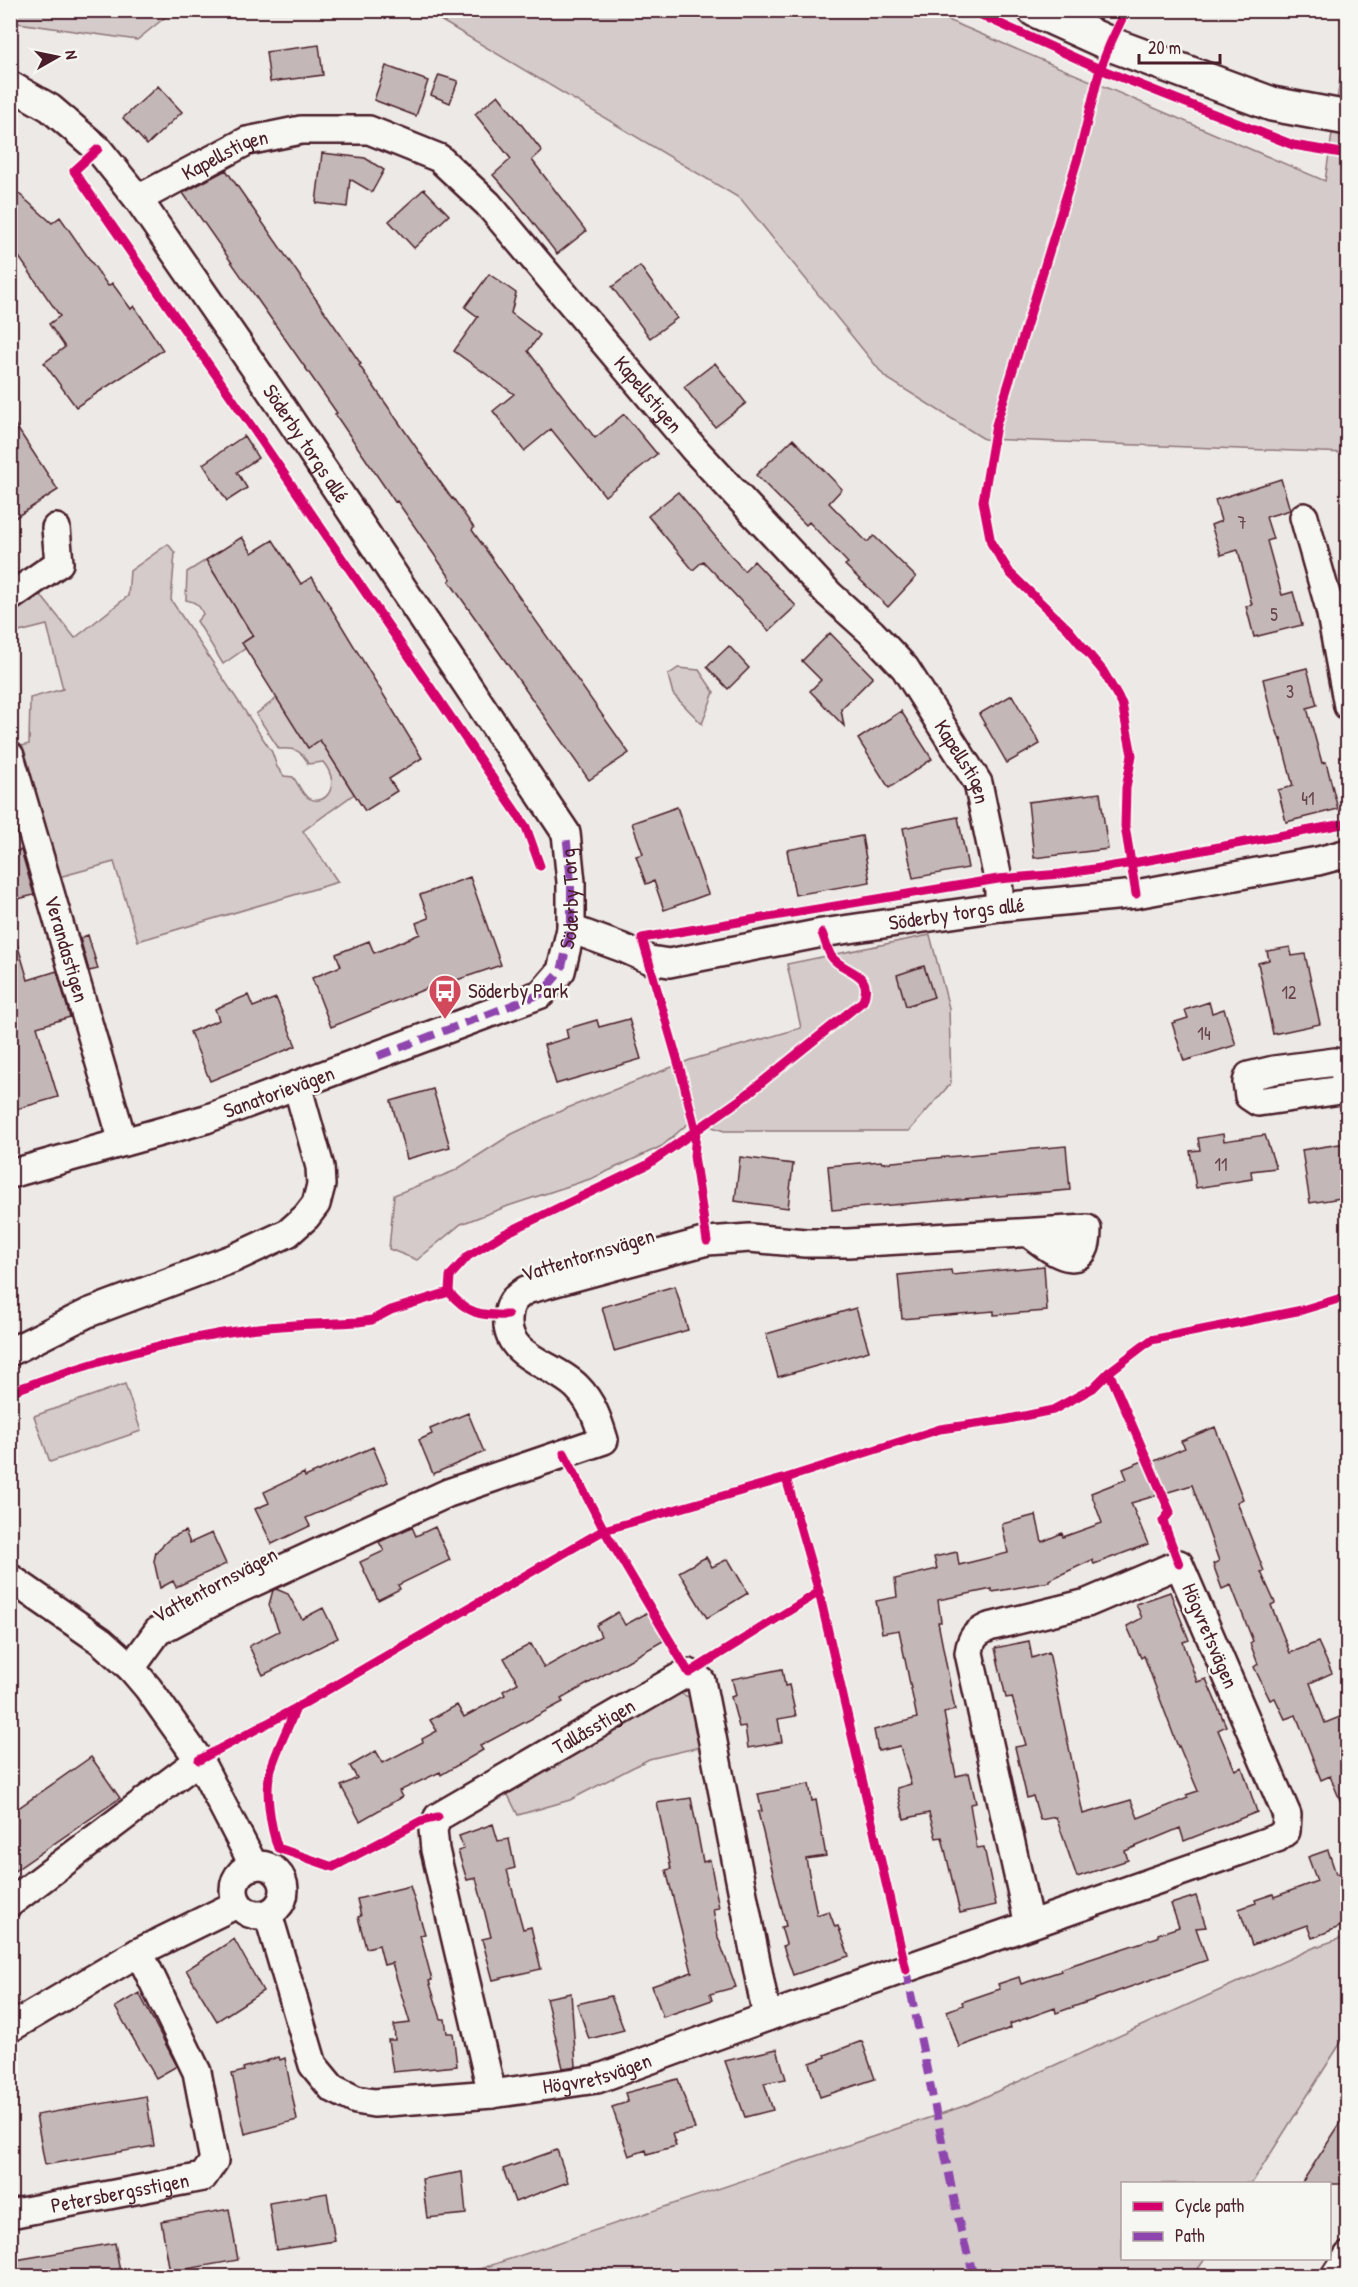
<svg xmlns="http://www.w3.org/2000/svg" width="1358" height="2287" font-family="'Patrick Hand',sans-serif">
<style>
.green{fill:#d4cbca;stroke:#8f757a;stroke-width:1.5}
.building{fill:#c4b7b7;stroke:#4a1f2b;stroke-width:1.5}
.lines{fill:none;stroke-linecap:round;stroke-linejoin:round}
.minor-casing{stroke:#4a1f2b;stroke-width:32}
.major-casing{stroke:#4a1f2b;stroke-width:38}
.minor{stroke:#f6f6f2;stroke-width:27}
.major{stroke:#f6f6f2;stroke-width:33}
.quiet{stroke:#8e44ad;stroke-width:8;stroke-dasharray:15 8;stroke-linecap:butt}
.cycleway-casing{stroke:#f6f6f2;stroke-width:13}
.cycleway{stroke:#d6006c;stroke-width:9}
.labels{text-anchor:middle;stroke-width:5;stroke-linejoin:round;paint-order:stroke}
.number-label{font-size:18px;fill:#68454e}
.street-label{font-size:21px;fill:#4a1f2b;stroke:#f6f6f2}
.poi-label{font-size:21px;fill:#4a1f2b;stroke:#f6f6f2;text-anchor:start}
</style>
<rect width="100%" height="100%" fill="#ece9e6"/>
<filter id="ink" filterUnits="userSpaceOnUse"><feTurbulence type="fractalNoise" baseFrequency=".0167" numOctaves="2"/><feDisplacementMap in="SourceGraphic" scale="12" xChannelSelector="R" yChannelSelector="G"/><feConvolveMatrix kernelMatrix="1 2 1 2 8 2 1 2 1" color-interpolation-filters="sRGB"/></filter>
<g filter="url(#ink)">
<path class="green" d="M 11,10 L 173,10 L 173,11 L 137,40 L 11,22 Z
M 425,11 L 927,11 L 1325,181 L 1347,33 L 1347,453 L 984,439 L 885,377 L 741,199 Z
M 168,544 L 175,553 L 171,600 L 272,752 L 277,767 L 284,776 L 293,777 C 297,782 300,789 304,794 C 320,812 345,788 323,762 L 308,764 C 302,750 294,748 279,749 L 256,714 L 277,698 L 308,748 L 320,740 L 354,794 L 303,831 L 338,882 L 138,941 L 114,862 L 48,880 L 11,749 L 29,744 L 30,698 L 63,689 L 47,625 L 11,634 L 11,579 L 30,566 L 37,578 L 31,583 L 75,638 L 128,596 L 130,571 Z
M 206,560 L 253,636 L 242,643 L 246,648 L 223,664 L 197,621 L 203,614 C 199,604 195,602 186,600 L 187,572 Z
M 678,668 L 699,670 L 714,692 L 702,724 L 673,694 L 668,675 Z
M 930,935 L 949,1008 L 951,1083 L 909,1131 L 724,1131 L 692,1120 L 662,1146 L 593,1178 L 508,1206 L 461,1224 L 417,1260 L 389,1249 L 394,1195 L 454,1171 L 512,1134 L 565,1109 L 690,1060 L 801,1028 L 787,964 Z
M 125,1384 L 141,1431 L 50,1462 L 34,1416 Z
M 673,1690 L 693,1699 L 700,1747 L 649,1759 L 570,1800 L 518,1815 L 505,1789 Z
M 1347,1936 L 1347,2033 L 1252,2183 L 1122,2184 L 1122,2258 L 1205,2259 L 1193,2276 L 428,2276 L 480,2269 L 967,2105 L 1313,1948 Z"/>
<path class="building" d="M 319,45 L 323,75 L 270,82 L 266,52 Z
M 386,66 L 428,81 L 416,116 L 374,100 Z
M 439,75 L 458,81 L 450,103 L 431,95 Z
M 158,86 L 182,112 L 147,145 L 123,118 Z
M 498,95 L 542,151 L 532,160 L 586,231 L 557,254 L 514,198 L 493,175 L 511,159 L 475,114 Z
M 322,153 L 365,158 L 384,170 L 372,192 L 350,179 L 347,207 L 316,203 Z
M 226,170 L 361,364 L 359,365 L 452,499 L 453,498 L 474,528 L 472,530 L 629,753 L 589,780 L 449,581 L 451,579 L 397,501 L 395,502 L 335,414 L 337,413 L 183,193 Z
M 10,186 L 52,223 L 60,217 L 108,286 L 112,283 L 131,309 L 134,306 L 163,350 L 76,407 L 44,363 L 65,347 L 49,324 L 60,316 L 10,244 Z
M 424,189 L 449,215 L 414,248 L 389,221 Z
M 640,266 L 677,318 L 650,338 L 612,287 Z
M 489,274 L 516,293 L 511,313 L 540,335 L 528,351 L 595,438 L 624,414 L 657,454 L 605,496 L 551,429 L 524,451 L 493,411 L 514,394 L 454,351 L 478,317 L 465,307 Z
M 715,363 L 746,403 L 715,427 L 684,387 Z
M 10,417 L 58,490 L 10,521 Z
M 244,436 L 258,458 L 237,472 L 247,488 L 227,501 L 203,464 Z
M 793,439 L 842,489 L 829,503 L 867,542 L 874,536 L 916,577 L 888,607 L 845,565 L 848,563 L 809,522 L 806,525 L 756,475 Z
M 1281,479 L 1290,510 L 1266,517 L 1273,539 L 1267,541 L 1282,595 L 1293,592 L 1302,625 L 1254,637 L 1246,606 L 1252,605 L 1238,550 L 1221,555 L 1211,525 L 1221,521 L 1215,500 Z
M 678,492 L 744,571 L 754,561 L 796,606 L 769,631 L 703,561 L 693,570 L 648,516 Z
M 242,537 L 252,553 L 273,540 L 301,584 L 312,577 L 422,758 L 389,779 L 397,791 L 365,811 L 320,740 L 308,748 L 242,643 L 253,636 L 206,560 Z
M 830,633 L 873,677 L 841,709 L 844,726 L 810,691 L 821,680 L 802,661 Z
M 729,646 L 749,668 L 728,689 L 707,667 Z
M 1307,668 L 1317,705 L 1307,708 L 1322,763 L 1326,762 L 1338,809 L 1286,822 L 1278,790 L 1293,786 L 1281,739 L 1280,740 L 1272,717 L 1263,679 Z
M 1012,695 L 1040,744 L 1007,763 L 979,714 Z
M 901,711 L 932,759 L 889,788 L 858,739 Z
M 1100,793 L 1108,849 L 1034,858 L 1028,802 Z
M 677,807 L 708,894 L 664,910 L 654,881 L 646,884 L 636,856 L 643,854 L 632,823 Z
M 958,817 L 968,868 L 913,878 L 903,828 Z
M 862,836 L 870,882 L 795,895 L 787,850 Z
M 21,850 L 34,895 L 10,901 L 10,853 Z
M 470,877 L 501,965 L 451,982 L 450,979 L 331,1027 L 312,978 L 341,966 L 336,954 L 369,941 L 374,953 L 420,934 L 416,923 L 429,918 L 420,895 Z
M 88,935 L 98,969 L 89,971 L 80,938 Z
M 16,940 L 28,980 L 57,971 L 70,1017 L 37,1027 L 58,1097 L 10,1111 L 10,941 Z
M 1290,947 L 1292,956 L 1305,954 L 1320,1024 L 1273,1034 L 1258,963 L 1269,960 L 1267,951 Z
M 924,966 L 934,997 L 906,1006 L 897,975 Z
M 248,995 L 253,1007 L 276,998 L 296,1046 L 210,1081 L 190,1032 L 219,1020 L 215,1009 Z
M 1209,1002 L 1212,1013 L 1224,1009 L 1236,1045 L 1184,1061 L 1172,1023 L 1188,1018 L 1185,1010 Z
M 629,1019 L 641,1059 L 556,1084 L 544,1045 L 568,1038 L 566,1029 L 597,1020 L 599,1027 Z
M 433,1089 L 450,1147 L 407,1159 L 391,1101 Z
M 1223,1134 L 1224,1141 L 1265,1135 L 1276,1168 L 1251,1171 L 1252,1179 L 1196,1188 L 1190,1151 L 1200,1150 L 1198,1138 Z
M 1347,1143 L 1347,1197 L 1310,1203 L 1302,1150 Z
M 1066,1146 L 1070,1190 L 832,1210 L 828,1166 L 881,1161 L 882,1163 Z
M 740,1157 L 793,1164 L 788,1208 L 735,1201 Z
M 1044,1266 L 1047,1311 L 994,1315 L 994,1311 L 902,1319 L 898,1275 L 951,1270 L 952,1275 Z
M 675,1286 L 688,1330 L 614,1351 L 602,1307 Z
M 856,1308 L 869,1351 L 778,1377 L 766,1334 Z
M 468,1413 L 484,1452 L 433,1474 L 419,1440 L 432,1434 L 430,1429 Z
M 1215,1427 L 1243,1499 L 1237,1502 L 1264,1571 L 1261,1572 L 1275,1603 L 1271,1605 L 1290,1653 L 1318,1642 L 1332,1673 L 1310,1683 L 1325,1723 L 1347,1714 L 1347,1817 L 1330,1776 L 1321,1780 L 1296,1715 L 1285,1719 L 1275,1698 L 1270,1700 L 1254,1667 L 1258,1664 L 1250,1643 L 1253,1641 L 1231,1585 L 1222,1589 L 1213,1564 L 1219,1561 L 1192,1485 L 1131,1503 L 1148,1544 L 1094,1564 L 1092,1560 L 1049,1580 L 1049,1582 L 992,1592 L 992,1589 L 938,1600 L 941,1622 L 938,1622 L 955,1710 L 944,1713 L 956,1776 L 969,1773 L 976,1803 L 970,1804 L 977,1848 L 984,1847 L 996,1905 L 960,1913 L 942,1837 L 936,1838 L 929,1813 L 904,1819 L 897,1788 L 911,1784 L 900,1746 L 878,1751 L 874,1730 L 917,1718 L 899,1630 L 882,1633 L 876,1601 L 897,1597 L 895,1579 L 937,1569 L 934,1557 L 957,1552 L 959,1565 L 1008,1553 L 1002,1524 L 1036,1515 L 1042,1542 L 1062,1533 L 1063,1537 L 1102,1523 L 1091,1493 L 1127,1479 L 1123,1469 L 1143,1461 L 1145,1465 L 1185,1448 L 1181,1441 Z
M 373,1447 L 388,1482 L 306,1518 L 310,1526 L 272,1544 L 255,1509 L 269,1503 L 264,1492 L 304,1473 L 305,1477 Z
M 412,1527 L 416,1536 L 435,1527 L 450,1560 L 398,1585 L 400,1589 L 378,1600 L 360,1562 L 384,1551 L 379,1542 Z
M 185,1531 L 190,1543 L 212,1533 L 226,1564 L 176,1587 L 173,1581 L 160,1588 L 154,1561 L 156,1552 L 170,1538 Z
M 706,1557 L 712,1567 L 728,1559 L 748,1593 L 707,1618 L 679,1572 Z
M 276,1589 L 288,1594 L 302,1619 L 323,1608 L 338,1638 L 263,1675 L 249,1646 L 279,1631 L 269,1605 L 273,1590 Z
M 1170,1592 L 1189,1640 L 1183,1642 L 1197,1682 L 1206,1679 L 1226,1726 L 1218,1730 L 1235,1770 L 1242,1767 L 1257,1812 L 1184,1841 L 1180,1828 L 1125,1851 L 1128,1860 L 1077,1877 L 1056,1817 L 1040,1820 L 1033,1796 L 1027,1798 L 1015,1747 L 1026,1745 L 1012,1697 L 1006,1698 L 995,1648 L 1029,1641 L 1032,1658 L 1049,1652 L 1083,1814 L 1131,1800 L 1138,1818 L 1188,1798 L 1186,1795 L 1198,1791 L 1179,1746 L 1178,1747 L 1144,1656 L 1141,1658 L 1127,1626 L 1142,1618 L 1136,1604 Z
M 618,1612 L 625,1625 L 647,1613 L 663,1641 L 561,1699 L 563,1702 L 480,1746 L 483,1750 L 441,1775 L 440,1772 L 399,1791 L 402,1797 L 360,1821 L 341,1786 L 357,1778 L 350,1766 L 376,1751 L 383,1763 L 423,1742 L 422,1739 L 437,1731 L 430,1720 L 457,1705 L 464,1717 L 505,1695 L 503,1691 L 518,1683 L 504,1658 L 531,1644 L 544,1668 L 601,1636 L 596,1625 Z
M 782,1669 L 785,1686 L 789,1685 L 796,1716 L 778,1719 L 782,1742 L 748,1748 L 745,1726 L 739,1727 L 731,1697 L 736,1695 L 732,1679 Z
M 91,1757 L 120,1798 L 10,1874 L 10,1814 Z
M 809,1784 L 812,1801 L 816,1800 L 826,1856 L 806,1859 L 817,1915 L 829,1911 L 835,1927 L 838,1926 L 849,1956 L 793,1975 L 783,1946 L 786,1944 L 781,1927 L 786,1926 L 758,1812 L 762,1811 L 758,1794 Z
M 691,1798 L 703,1862 L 710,1860 L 719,1908 L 713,1909 L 718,1937 L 736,1987 L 710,1994 L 712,2000 L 663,2017 L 652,1986 L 692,1972 L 666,1870 L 671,1869 L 657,1803 Z
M 493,1824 L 498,1841 L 509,1839 L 515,1868 L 507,1870 L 523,1929 L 531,1927 L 541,1969 L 493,1980 L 482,1939 L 491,1937 L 476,1878 L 467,1880 L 458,1851 L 464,1849 L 459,1836 Z
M 1328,1850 L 1336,1874 L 1347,1870 L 1347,1924 L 1312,1938 L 1307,1925 L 1252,1945 L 1239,1909 L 1256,1903 L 1255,1900 L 1273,1894 L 1274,1897 L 1317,1881 L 1308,1857 Z
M 410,1886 L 425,1934 L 420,1935 L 432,1980 L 429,1981 L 441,2019 L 445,2019 L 447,2033 L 453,2033 L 457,2066 L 393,2072 L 388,2040 L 395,2040 L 394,2025 L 410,2023 L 392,1963 L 384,1965 L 379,1945 L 366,1948 L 358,1917 L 361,1916 L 357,1899 Z
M 1196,1896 L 1206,1927 L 1196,1928 L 1207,1960 L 1056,2013 L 1055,2008 L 1010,2024 L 1011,2028 L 959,2047 L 947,2011 L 963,2005 L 962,2002 L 1000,1989 L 998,1984 L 1019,1977 L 1021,1984 L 1061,1971 L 1060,1969 L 1158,1937 L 1158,1934 L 1179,1927 L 1171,1904 Z
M 234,1939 L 263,1991 L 217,2021 L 186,1970 Z
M 139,1993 L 177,2066 L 156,2078 L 115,2007 Z
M 571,1993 L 576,2066 L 563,2068 L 546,1998 Z
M 611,1996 L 624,2030 L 589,2039 L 577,2004 Z
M 862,2041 L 875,2079 L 820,2097 L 810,2063 L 826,2057 L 825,2055 Z
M 777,2049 L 786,2079 L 764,2083 L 773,2110 L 745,2117 L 725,2061 Z
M 279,2057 L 280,2060 L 285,2058 L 297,2120 L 245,2134 L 232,2074 L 244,2071 L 243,2068 Z
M 678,2079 L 695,2129 L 672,2134 L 676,2146 L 647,2154 L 646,2150 L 629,2156 L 612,2107 L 628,2102 L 625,2093 Z
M 146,2096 L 154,2146 L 45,2165 L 36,2115 Z
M 1347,2113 L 1347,2184 L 1301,2184 Z
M 557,2150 L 568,2182 L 515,2202 L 503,2169 Z
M 462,2172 L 466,2214 L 427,2218 L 422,2179 Z
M 327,2193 L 335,2241 L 276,2250 L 269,2203 Z
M 229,2209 L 238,2260 L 170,2272 L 161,2221 Z
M 115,2243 L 121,2277 L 10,2277 L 10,2261 Z"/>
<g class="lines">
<defs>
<g id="minor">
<path id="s1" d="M 10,85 L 50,108 L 98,149 L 138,199 L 281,406 L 566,833 L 571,882 L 571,929 L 561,971 L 541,994 L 206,1119 L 10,1174"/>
<path id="s2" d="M 138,199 L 247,141 L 301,130 L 369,130 L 439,158 L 488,204 L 694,449 L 829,594 L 871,632 L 905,668 L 978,783 L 998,879 L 1000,907"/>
<path d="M 1304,517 L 1330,609"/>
<path d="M 10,597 L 59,563 L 56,528"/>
<path d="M 1348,606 L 1330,609 L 1348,706"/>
<path id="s3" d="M 10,756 L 123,1142"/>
<path id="s4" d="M 571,929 L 623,948 L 650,960 L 669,963 L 822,933 L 1000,907 L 1136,894 L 1318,861 L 1348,853"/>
<path d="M 1346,1090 L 1344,1068 L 1335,1062 L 1274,1070 L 1249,1076 L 1247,1082 L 1249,1096 L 1258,1102 L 1348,1089"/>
<path d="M 10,1352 L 88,1313 L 234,1258 L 288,1233 L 306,1217 L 316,1204 L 321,1185 L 320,1167 L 297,1085"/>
<path d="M 10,1578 L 101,1641 L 131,1668 L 148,1688 L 199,1760 L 254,1866"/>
<path d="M 131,1668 L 158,1631 L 228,1594 L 448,1493 L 604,1440 C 598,1420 592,1402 577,1387 C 555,1364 505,1358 508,1319 C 509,1303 513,1299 526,1290 L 707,1241 L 750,1238 L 805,1243 L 848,1243 L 1087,1229 C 1087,1235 1087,1244 1084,1249 C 1073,1271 1040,1241 1029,1233"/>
<circle cx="259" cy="1890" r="25"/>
<path d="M 10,1903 L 199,1760"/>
<path id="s5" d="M 268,1914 L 313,2065 L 332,2088 L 356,2100 L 374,2103 L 492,2094 L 597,2079 L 767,2017 L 1277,1838 L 1286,1831 L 1287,1815 L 1179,1564 L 1087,1603 L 989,1627 C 975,1633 971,1638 969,1653 L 1029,1925"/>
<path d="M 10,2028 L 139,1952 L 237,1904"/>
<path id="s6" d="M 492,2094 L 435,1850 L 433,1829 L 438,1817 L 683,1675 L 689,1673 L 701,1681 L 767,2017"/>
<path id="s7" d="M 10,2214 L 203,2177 L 214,2161 L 197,2072 L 139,1952"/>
<path d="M 1335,2276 L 1348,2256"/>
</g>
<path id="major" d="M 1035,10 L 1110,44 L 1272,104 L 1348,118"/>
</defs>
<use href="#minor" class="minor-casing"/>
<use href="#major" class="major-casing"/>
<use href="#minor" class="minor"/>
<use href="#major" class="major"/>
<g class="quiet">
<path id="s8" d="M 378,1056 L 541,994 L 561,971 L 571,929 L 571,882 L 566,833"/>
<path d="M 906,1970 L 961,2231 L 974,2276"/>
</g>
<defs>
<path id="cycleway" d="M 970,10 L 1100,69 L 1293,145 L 1348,154
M 1126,10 L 1110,44 L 1100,69 L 1080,151 L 996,425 L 983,501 L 991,543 L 1010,573 L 1068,629 L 1103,671 L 1122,704 L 1132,755 L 1126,788 L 1125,826 L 1136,894
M 98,149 L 74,171 L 250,424 L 526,827 L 540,866
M 707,1241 L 694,1156 L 696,1132 L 682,1076 L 642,938 L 998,879 L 1061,874 L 1133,863 L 1348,823
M 508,1315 C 481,1316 467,1314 449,1292 L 450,1276 L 468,1256 L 502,1235 L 647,1165 L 741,1099 L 863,1001 C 875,971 842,973 831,956 C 827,949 825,940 822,933
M 1109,1372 L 1170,1512 L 1163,1521 L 1179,1564
M 10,1392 C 87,1363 168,1340 249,1329 C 285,1324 322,1324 358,1322 L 372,1320 L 391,1310 L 449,1292
M 564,1453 L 604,1530 L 689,1673 L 819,1592
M 786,1478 L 819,1592 L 906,1970
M 296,1708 C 288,1728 277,1749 271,1769 C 264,1789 271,1829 278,1848 L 333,1867 L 421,1821 L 438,1817
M 199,1760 L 296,1708 L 604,1530 L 786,1478 L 940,1429 L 1004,1420 L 1053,1410 L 1093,1388 L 1109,1372 L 1151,1340 L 1302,1310 L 1348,1296"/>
</defs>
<use href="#cycleway" class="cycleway-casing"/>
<use href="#cycleway" class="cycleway"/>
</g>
</g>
<defs>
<symbol id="bus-pin" viewBox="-11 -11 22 30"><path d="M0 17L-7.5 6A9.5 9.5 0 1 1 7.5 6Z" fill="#d1495b" stroke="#f6f6f2"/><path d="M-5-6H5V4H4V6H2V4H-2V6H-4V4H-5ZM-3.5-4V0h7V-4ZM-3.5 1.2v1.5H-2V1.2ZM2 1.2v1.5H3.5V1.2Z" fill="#fff"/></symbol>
</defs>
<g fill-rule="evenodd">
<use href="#bus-pin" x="426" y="972" width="38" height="52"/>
</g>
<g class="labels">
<g class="number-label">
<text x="1242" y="529">7</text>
<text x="1274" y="621">5</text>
<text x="1290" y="698">3</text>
<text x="1308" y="805">41</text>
<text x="1289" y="999">12</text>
<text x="1204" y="1040">14</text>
<text x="1221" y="1171">11</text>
</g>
<g class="street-label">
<text dy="7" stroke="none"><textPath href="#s2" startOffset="98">Kapellstigen</textPath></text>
<text dy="7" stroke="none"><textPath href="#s2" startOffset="638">Kapellstigen</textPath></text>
<text dy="7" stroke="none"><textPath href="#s1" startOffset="470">Söderby torgs allé</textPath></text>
<text dy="7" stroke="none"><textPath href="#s2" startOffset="1124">Kapellstigen</textPath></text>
<text dy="7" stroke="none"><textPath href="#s8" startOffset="278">Söderby Torg</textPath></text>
<text dy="7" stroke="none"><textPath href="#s4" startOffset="396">Söderby torgs allé</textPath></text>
<text dy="7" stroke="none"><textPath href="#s3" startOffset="201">Verandastigen</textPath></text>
<text transform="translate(279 1092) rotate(-20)" y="7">Sanatorievägen</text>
<text transform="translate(588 1255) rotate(-17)" y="7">Vattentornsvägen</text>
<text transform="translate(215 1585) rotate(-28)" y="7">Vattentornsvägen</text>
<text transform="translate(1210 1636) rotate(67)" y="7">Högvretsvägen</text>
<text dy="7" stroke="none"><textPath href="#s6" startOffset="465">Tallåsstigen</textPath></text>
<text dy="7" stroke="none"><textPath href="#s5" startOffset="458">Högvretsvägen</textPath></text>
<text dy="7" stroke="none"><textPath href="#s7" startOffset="112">Petersbergsstigen</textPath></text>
</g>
<g class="poi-label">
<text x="468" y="998">Söderby Park</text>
</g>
</g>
<rect width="1358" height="2287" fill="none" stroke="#f6f6f2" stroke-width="36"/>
<rect x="18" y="18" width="1322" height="2251" fill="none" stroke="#4a1f2b" stroke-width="2" filter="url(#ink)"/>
<rect x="1121" y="2182" width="210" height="78" fill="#f6f6f2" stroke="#b1a0a2" stroke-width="1.5"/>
<rect x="1133" y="2202" width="30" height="9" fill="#d6006c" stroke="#b1a0a2" stroke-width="1.5"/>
<text x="1175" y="2212" font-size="18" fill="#4a1f2b">Cycle path</text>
<rect x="1133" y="2232" width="30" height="9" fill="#8e44ad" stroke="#b1a0a2" stroke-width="1.5"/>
<text x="1175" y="2242" font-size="18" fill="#4a1f2b">Path</text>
<g transform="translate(57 57) rotate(81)" stroke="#f6f6f2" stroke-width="4.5" paint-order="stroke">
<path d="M0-4.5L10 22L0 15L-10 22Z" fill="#4a1f2b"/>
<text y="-9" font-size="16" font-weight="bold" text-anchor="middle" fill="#4a1f2b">N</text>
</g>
<path d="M1139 54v9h81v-9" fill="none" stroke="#4a1f2b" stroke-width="3"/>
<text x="1148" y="54" font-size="18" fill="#4a1f2b" stroke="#f6f6f2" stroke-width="4.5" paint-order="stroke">20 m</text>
</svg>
